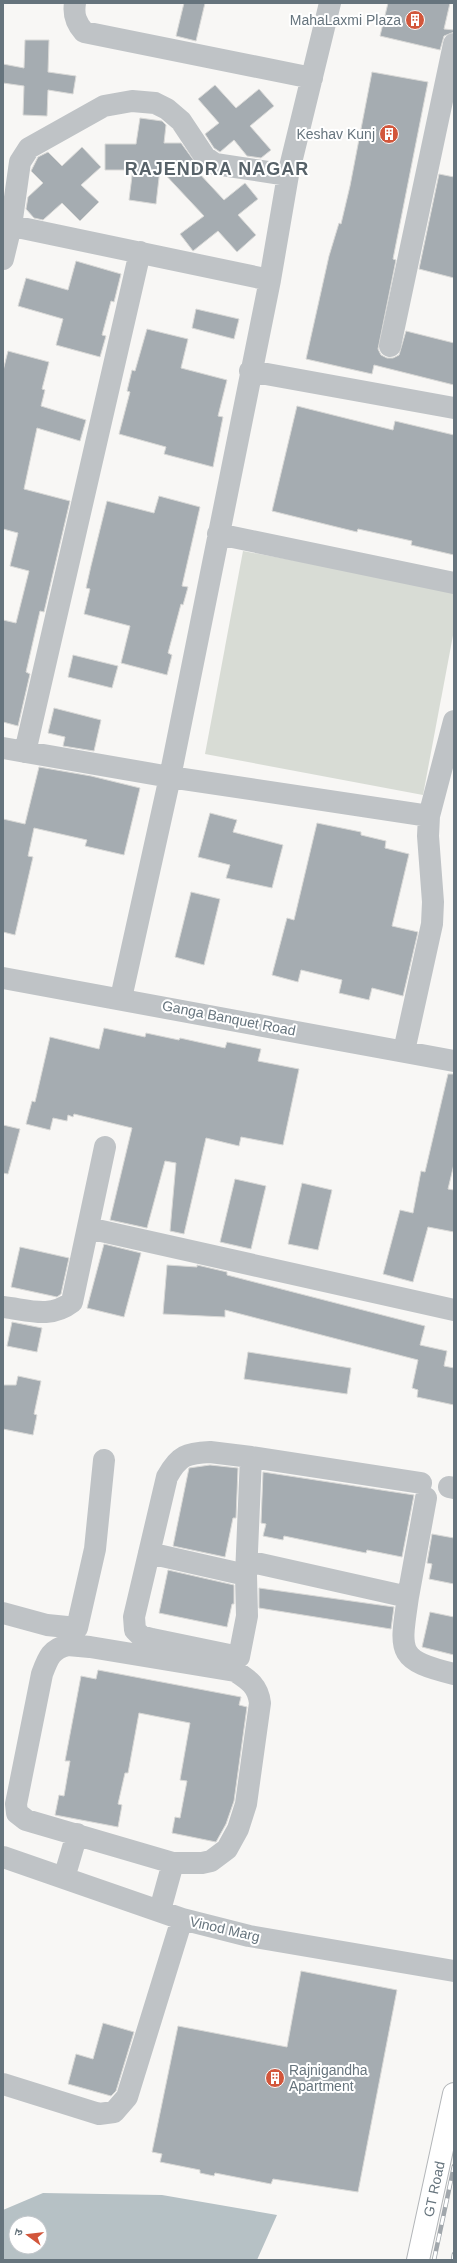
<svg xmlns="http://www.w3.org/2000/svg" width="457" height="2263" font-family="Arial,'Noto Sans Devanagari',sans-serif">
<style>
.green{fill:#d8dcd5}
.water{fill:#b6c1c5;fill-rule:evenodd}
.building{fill:#a5acb1;stroke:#d9d9d7}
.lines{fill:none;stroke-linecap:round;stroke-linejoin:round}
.highway-casing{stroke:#b3b6b9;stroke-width:24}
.minor{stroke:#bfc3c6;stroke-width:22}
.highway{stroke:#fff;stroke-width:22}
.rail-casing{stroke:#a1a7ac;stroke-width:4.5}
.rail{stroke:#fff;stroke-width:3;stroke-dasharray:9;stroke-linecap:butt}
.labels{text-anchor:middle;stroke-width:4;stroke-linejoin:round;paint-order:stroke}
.poi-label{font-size:14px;fill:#66747d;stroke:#fff;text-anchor:end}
.street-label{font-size:14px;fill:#66747d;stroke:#fff}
.district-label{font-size:18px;font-weight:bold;letter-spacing:1px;fill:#576269;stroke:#fff}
</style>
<rect width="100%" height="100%" fill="#f8f7f5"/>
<path class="green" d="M 243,551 L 454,590 L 454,630 L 423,795 L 205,754 Z"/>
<path class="water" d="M 43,2193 L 162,2195 L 277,2215 L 257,2260 L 3,2260 L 3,2210 ZM 16,2223 L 40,2223 L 40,2247 L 16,2247 Z"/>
<path class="building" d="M 184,3 L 205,3 L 196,41 L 176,36 Z
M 388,3 L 450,3 L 444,29 L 454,30 L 454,32 L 444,36 L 440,50 L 380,36 Z
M 25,40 L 49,40 L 48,72 L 76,76 L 73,94 L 48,90 L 47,116 L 23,115 L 24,86 L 3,83 L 3,64 L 24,68 Z
M 372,72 L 428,82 L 393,259 L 396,260 L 378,349 L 381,355 L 387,358 L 393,358 L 399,355 L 406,331 L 454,343 L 454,385 L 374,365 L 372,374 L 306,359 L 329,256 L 339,223 L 341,224 L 350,186 Z
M 215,85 L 236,108 L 259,89 L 274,106 L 250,126 L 271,150 L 261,158 L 247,156 L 234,140 L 220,152 L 214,148 L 205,134 L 219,123 L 198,99 Z
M 140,118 L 162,121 L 166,125 L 164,143 L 181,143 L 200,169 L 197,171 L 224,200 L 245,183 L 258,199 L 238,215 L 256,235 L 237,252 L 218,231 L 193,251 L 180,234 L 204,216 L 160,169 L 156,204 L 129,200 L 133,168 L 132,170 L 105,170 L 105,144 L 136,144 Z
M 82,147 L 101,167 L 81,185 L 99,202 L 80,221 L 62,203 L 43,220 L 34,218 L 26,209 L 28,197 L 43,183 L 31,171 L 38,157 L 48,152 L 62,166 Z
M 439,174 L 454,177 L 454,278 L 419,269 Z
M 76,261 L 121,274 L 114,302 L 111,301 L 102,335 L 106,336 L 100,357 L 56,345 L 63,319 L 18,306 L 26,278 L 68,290 Z
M 196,309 L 239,319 L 234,339 L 192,328 Z
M 147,329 L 188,339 L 181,368 L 227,380 L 218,416 L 223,417 L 213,467 L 164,454 L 166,447 L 119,434 L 130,392 L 127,391 L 132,370 L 135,371 Z
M 8,351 L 49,362 L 42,389 L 45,390 L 41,406 L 86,420 L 80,441 L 37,428 L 24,489 L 70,501 L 44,612 L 40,611 L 26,672 L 30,674 L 18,726 L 3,722 L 3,620 L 16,623 L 29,571 L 10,566 L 18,533 L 3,529 L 3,371 Z
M 297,406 L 393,430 L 395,421 L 454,435 L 454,555 L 411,545 L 412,541 L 358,529 L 357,532 L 272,511 Z
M 159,496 L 200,507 L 182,586 L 188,587 L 183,605 L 181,604 L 168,653 L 172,655 L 167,675 L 121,663 L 130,626 L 84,614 L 90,589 L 86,588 L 91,566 L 107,501 L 154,513 Z
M 73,655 L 118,666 L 112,688 L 68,677 Z
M 54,708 L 101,720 L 94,751 L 63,746 L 65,737 L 48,733 Z
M 39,767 L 91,776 L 140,788 L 124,855 L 85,846 L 87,840 L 34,828 L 28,856 L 33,857 L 15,935 L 3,932 L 3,819 L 25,824 Z
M 210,813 L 237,820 L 233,832 L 283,845 L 272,888 L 226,878 L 230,865 L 198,857 Z
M 317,823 L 361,832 L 361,835 L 386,841 L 385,848 L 409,854 L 392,926 L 418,932 L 403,996 L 372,988 L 369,1000 L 339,993 L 342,980 L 301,970 L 298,982 L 272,975 L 287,918 L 294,920 Z
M 191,892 L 220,899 L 204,965 L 175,957 Z
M 104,1028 L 145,1037 L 146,1033 L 179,1040 L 180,1038 L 225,1048 L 227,1042 L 261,1049 L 258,1061 L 299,1069 L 283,1145 L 241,1137 L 239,1146 L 206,1138 L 184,1234 L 170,1231 L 176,1163 L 165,1161 L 147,1228 L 110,1220 L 132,1128 L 74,1114 L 73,1117 L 68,1115 L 67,1121 L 53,1118 L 50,1130 L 26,1124 L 32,1101 L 35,1102 L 50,1037 L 99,1049 Z
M 448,1074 L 454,1074 L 454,1164 L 448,1189 L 454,1190 L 454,1232 L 428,1227 L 413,1282 L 383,1274 L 400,1210 L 413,1213 L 421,1171 L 425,1172 Z
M 3,1125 L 20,1129 L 8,1174 L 3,1173 Z
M 235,1179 L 266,1186 L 251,1249 L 220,1242 Z
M 302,1183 L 332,1190 L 318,1250 L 288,1244 Z
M 104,1244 L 141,1253 L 124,1317 L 87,1308 Z
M 20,1247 L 69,1258 L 61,1294 L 57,1297 L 11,1287 Z
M 167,1265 L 197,1267 L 197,1265 L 227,1272 L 227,1275 L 425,1326 L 420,1345 L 447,1351 L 444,1366 L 454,1368 L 454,1405 L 417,1397 L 418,1390 L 412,1388 L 418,1360 L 225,1310 L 225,1317 L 163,1314 Z
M 12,1322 L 42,1328 L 37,1352 L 7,1346 Z
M 248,1352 L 351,1368 L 347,1394 L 244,1379 Z
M 18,1376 L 41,1381 L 34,1414 L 37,1415 L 33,1435 L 3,1429 L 3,1385 L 16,1385 Z
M 210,1465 L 238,1468 L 236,1518 L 233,1518 L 225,1557 L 173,1546 L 189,1468 Z
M 263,1472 L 414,1495 L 402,1557 L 367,1550 L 366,1553 L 284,1536 L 283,1540 L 263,1536 L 266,1524 L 261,1523 Z
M 432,1534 L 454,1538 L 454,1584 L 429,1579 L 432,1564 L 427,1563 Z
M 168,1570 L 234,1585 L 234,1604 L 232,1604 L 227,1627 L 159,1613 Z
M 259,1588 L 394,1607 L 391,1629 L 259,1608 Z
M 430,1612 L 454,1617 L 454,1655 L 422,1647 Z
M 98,1670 L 241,1697 L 239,1705 L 247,1707 L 234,1801 L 226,1824 L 216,1842 L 172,1833 L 175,1817 L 180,1818 L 187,1781 L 180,1780 L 190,1723 L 139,1713 L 128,1773 L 125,1773 L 118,1804 L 122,1805 L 118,1827 L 55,1815 L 59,1795 L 64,1796 L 70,1761 L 65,1761 L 81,1676 L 96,1679 Z
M 301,1971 L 397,1990 L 358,2192 L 273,2179 L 271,2184 L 215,2173 L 214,2176 L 200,2173 L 200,2170 L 160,2162 L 162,2154 L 152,2152 L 178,2026 L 287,2047 Z
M 103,2023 L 134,2032 L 116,2091 L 111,2096 L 68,2084 L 76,2054 L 93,2059 Z"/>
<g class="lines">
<defs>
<path id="highway" d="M 418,2260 L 454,2094"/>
</defs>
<use href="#highway" class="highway-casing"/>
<path class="minor" d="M 75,3 C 73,15 76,23 84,32 L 312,78
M 3,224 L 270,280
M 3,259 L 11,226 L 20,162 L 29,148 L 104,106 L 132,101 L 155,103 L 167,109 L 181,121 L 205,157 L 215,164 L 288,175
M 390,346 L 454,44
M 250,371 L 454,408
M 218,534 L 454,583
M 3,748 L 170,777 L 429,816
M 25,752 L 140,252
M 3,978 L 454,1061
M 121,998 L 170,777 L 270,280 L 288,175 L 330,3
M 404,1051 L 432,924 L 433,902 L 428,836 L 429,816 L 454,721
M 88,1228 L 454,1310
M 3,1307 C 29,1310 50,1319 72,1302 L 105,1147
M 210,1452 L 251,1457 L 246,1575 L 247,1616 L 239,1657 L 152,1639 L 141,1636 L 135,1630 L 134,1617 L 167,1477 C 179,1455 187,1453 210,1452 Z
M 251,1457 L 421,1483
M 449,1487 L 454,1488
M 149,1553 L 246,1575
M 247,1561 L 408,1597 C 400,1652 396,1660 454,1674
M 408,1597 L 426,1498
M 3,1613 L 47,1625 L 77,1628 L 95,1549 L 104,1460
M 68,1645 L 90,1647 L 235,1671 C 249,1680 258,1686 260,1703 L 246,1804 L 238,1829 L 227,1849 L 211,1861 L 202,1863 L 173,1863 L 26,1820 L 17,1813 L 16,1804 L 42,1674 C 48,1658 51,1649 68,1645 Z
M 3,1857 L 182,1919 L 249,1936 L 454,1971
M 64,1878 L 77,1834
M 160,1910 L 173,1863
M 3,2084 L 99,2114 L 114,2112 L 127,2097 L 182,1919"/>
<use href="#highway" class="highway"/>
<defs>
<path id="rail" d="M 434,2260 L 454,2166
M 453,2260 L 454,2254"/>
</defs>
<use href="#rail" class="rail-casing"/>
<use href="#rail" class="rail"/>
</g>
<defs>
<symbol id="building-disc" viewBox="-11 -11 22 22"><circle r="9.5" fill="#d2563b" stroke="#fff"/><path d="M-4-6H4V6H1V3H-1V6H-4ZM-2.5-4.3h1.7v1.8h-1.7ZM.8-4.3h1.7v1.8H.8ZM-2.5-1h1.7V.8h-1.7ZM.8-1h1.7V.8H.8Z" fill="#fff"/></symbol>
</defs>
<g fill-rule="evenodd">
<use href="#building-disc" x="404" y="9" width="22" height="22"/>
<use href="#building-disc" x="378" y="123" width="22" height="22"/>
<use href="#building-disc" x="264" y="2067" width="22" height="22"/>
</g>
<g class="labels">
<g class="poi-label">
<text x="401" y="25">MahaLaxmi Plaza</text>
<text x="375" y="139">Keshav Kunj</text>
<text x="289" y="2075" text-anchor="start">Rajnigandha<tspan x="289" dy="16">Apartment</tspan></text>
</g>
<g class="street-label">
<text transform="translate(229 1018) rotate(11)" y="5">Ganga Banquet Road</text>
<text transform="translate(225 1929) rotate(13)" y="5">Vinod Marg</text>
<text transform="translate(434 2189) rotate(-78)" y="5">GT Road</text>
</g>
<g class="district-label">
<text x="217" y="175">RAJENDRA NAGAR</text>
</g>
</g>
<rect width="457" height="2263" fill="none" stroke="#66747d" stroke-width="8"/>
<g transform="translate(28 2235) rotate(285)"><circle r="19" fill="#ffffff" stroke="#c2c7cb"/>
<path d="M0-3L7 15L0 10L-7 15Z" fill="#d2563b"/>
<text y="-6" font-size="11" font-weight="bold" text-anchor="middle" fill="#66747d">उ</text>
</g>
</svg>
